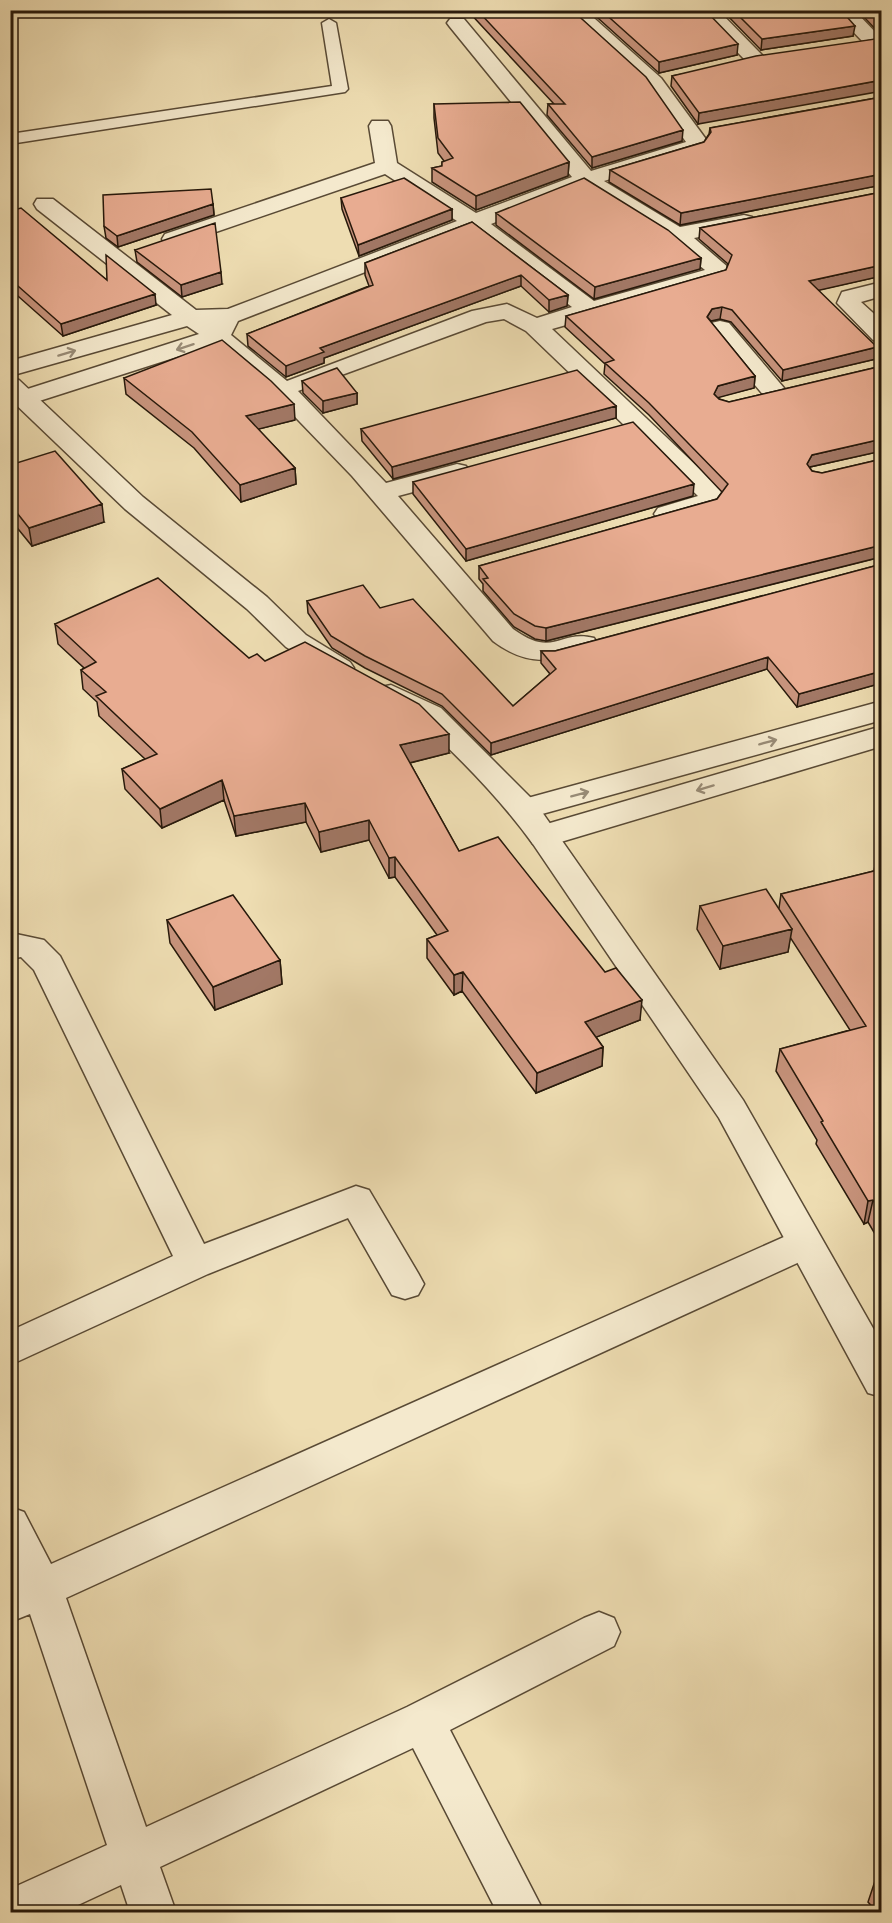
<svg xmlns="http://www.w3.org/2000/svg" width="892" height="1923" font-family="'Libre Bodoni',serif">
<style>
.lines{fill:none;stroke-linecap:round;stroke-linejoin:round}
.service-casing{stroke:#594a35;stroke-width:3}
.minor-casing{stroke:#594a35;stroke-width:3}
.tertiary-casing{stroke:#594a35;stroke-width:3}
.service{fill:#f4e9cd;fill-rule:evenodd}
.minor{fill:#f4e9cd;fill-rule:evenodd}
.tertiary{fill:#f4e9cd;fill-rule:evenodd}
.wall{fill:#c8947d;stroke:#27190b;stroke-width:1.5}
.shaded-wall{fill:#a27866;stroke:#27190b;stroke-width:1.5}
.building{fill:#e8ac91;stroke:#27190b;stroke-width:1.5}
.oneway{stroke:#988b76}
</style>
<rect width="100%" height="100%" fill="#eeddb2"/>
<filter id="stains"><feTurbulence type="fractalNoise" baseFrequency=".00333" numOctaves="4"/><feColorMatrix values="0 0 0 0 .2 0 0 0 0 .09 0 0 0 0 .02 0 0 0 .5 -.17"/></filter>
<radialGradient id="worn" r=".72"><stop offset=".6" stop-color="#630" stop-opacity="0"/><stop offset="1" stop-color="#630" stop-opacity=".3"/></radialGradient>
<g class="lines">
<defs>
<path id="service" d="M 329,19 L 336,23 L 348,89 L 345,92 L 10,144 L 10,134 L 332,86 L 322,23 Z"/>
<path id="minor" d="M 563,10 L 585,10 L 661,78 L 708,142 L 702,151 L 604,181 L 680,227 L 744,215 L 752,217 L 755,222 L 752,227 L 694,238 L 729,268 L 730,271 L 721,281 L 552,329 L 721,489 L 725,495 C 722,500 718,507 713,509 C 698,516 673,524 658,520 L 654,514 L 658,508 L 698,496 L 526,331 L 504,319 L 486,322 L 298,391 L 386,483 L 457,464 L 466,466 L 470,472 L 466,478 L 398,496 L 513,629 C 554,659 559,629 594,638 L 598,644 L 594,650 C 554,661 529,668 493,641 L 352,476 L 274,395 L 214,345 L 33,403 L 24,406 L 15,403 L 11,398 L 15,393 L 199,334 L 187,326 L 10,376 L 10,361 L 172,315 L 37,209 L 34,204 L 37,199 L 53,199 L 196,310 L 228,309 L 457,221 L 385,174 L 181,244 L 165,244 L 162,239 L 165,234 L 375,163 L 369,126 L 372,121 L 388,121 L 391,126 L 397,163 L 476,213 L 572,177 L 450,27 L 447,23 L 450,19 L 464,19 L 591,171 L 686,142 L 647,86 ZM 584,187 L 668,240 L 705,270 L 594,301 L 491,224 ZM 472,231 L 572,307 L 537,318 L 507,304 L 472,311 L 287,381 L 231,335 L 238,321 Z
M 696,10 L 718,10 L 762,55 L 765,59 L 762,63 L 748,63 Z
M 832,10 L 854,10 L 880,37 L 880,45 L 866,45 Z
M 882,282 L 882,296 L 861,302 L 882,321 L 882,342 L 873,340 L 837,303 L 842,292 Z
M 720,321 L 729,323 L 784,388 L 788,393 L 784,398 L 775,401 L 766,398 L 711,333 L 708,328 L 711,323 Z
M 882,701 L 882,720 L 524,819 L 513,816 L 509,809 L 513,802 Z
M 882,726 L 882,746 L 544,847 L 533,844 L 528,836 L 533,828 Z
M 16,934 L 44,940 L 60,956 L 204,1244 L 356,1186 L 369,1190 L 418,1273 L 424,1284 L 418,1295 L 405,1299 L 392,1295 L 348,1218 L 208,1274 L 10,1365 L 10,1331 L 173,1256 L 34,970 L 21,957 L 10,959 L 10,935 Z
M 804,1228 L 817,1232 L 822,1243 L 817,1254 L 66,1598 L 146,1827 L 407,1707 L 584,1618 L 599,1612 L 614,1618 L 620,1632 L 614,1646 L 450,1730 L 544,1912 L 497,1912 L 413,1748 L 160,1867 L 176,1912 L 130,1912 L 121,1885 L 63,1912 L 10,1912 L 10,1889 L 107,1845 L 30,1614 L 10,1622 L 10,1583 L 16,1580 L 10,1568 L 10,1507 L 24,1512 L 51,1564 Z"/>
<path id="tertiary" d="M 10,378 L 19,380 L 143,497 L 267,597 L 306,635 L 350,662 L 354,668 L 350,674 L 340,677 L 330,674 L 286,647 L 247,609 L 125,509 L 10,399 Z
M 391,685 L 441,708 L 535,802 L 743,1100 L 882,1344 L 882,1397 L 868,1393 L 719,1118 L 533,844 C 502,801 462,760 423,724 C 409,712 387,710 376,694 L 381,687 Z"/>
</defs>
<use href="#service" class="service-casing"/>
<use href="#minor" class="minor-casing"/>
<use href="#tertiary" class="tertiary-casing"/>
<use href="#service" class="service"/>
<use href="#minor" class="minor"/>
<use href="#tertiary" class="tertiary"/>
</g>
<path class="wall" d="M 467,10 L 572,10 L 682,141 L 592,168 L 547,115 L 548,104 L 554,104 Z
M 589,10 L 705,10 L 737,55 L 659,73 Z
M 722,10 L 833,10 L 853,36 L 761,50 Z
M 863,10 L 882,10 L 882,32 L 879,33 L 863,16 Z
M 882,38 L 698,124 L 671,86 L 672,76 Z
M 882,97 L 882,185 L 680,225 L 609,182 L 610,170 L 704,142 L 709,134 L 710,128 Z
M 434,104 L 569,162 L 568,176 L 476,210 L 432,182 L 432,168 L 442,166 L 442,162 L 444,161 L 438,153 L 434,118 Z
M 882,192 L 882,276 L 818,290 L 876,359 L 782,381 L 731,322 L 720,319 L 710,321 L 755,376 L 754,388 L 718,397 L 719,399 L 729,402 L 882,366 L 882,451 L 810,467 L 810,468 L 812,471 L 822,473 L 882,459 L 882,557 L 546,641 L 535,639 L 514,627 L 483,591 L 483,584 L 479,579 L 479,566 L 717,499 L 722,492 L 649,415 L 604,374 L 605,364 L 565,327 L 566,316 L 726,270 L 728,264 L 699,239 L 700,228 Z
M 341,198 L 452,209 L 452,220 L 359,256 L 342,209 Z
M 213,204 L 214,215 L 118,247 L 106,238 L 104,226 Z
M 10,211 L 107,280 L 156,305 L 63,336 L 10,289 Z
M 496,213 L 701,258 L 700,269 L 594,299 L 496,225 Z
M 472,222 L 568,295 L 567,306 L 549,312 L 521,286 L 324,358 L 324,363 L 286,377 L 248,346 L 247,334 L 369,286 L 365,275 L 365,263 Z
M 135,250 L 222,284 L 182,297 L 137,262 Z
M 124,378 L 295,420 L 258,429 L 295,468 L 296,484 L 241,502 L 194,448 L 126,394 Z
M 302,381 L 357,393 L 357,404 L 323,413 L 303,393 Z
M 616,406 L 616,418 L 393,479 L 362,441 L 361,429 Z
M 10,465 L 104,522 L 32,546 L 10,519 Z
M 413,482 L 693,496 L 466,561 L 413,494 Z
M 882,564 L 882,683 L 797,707 L 767,669 L 491,755 L 442,706 L 365,668 L 332,648 L 308,613 L 307,601 L 380,608 L 513,706 L 550,674 L 541,663 L 541,651 L 555,651 Z
M 55,624 L 265,661 L 449,753 L 410,763 L 459,851 L 640,1020 L 596,1037 L 603,1047 L 602,1066 L 536,1093 L 462,991 L 454,995 L 427,958 L 427,939 L 437,935 L 395,877 L 389,878 L 369,840 L 321,852 L 306,822 L 236,836 L 224,800 L 162,828 L 125,789 L 122,769 L 145,759 L 99,716 L 97,702 L 83,689 L 81,670 L 84,668 L 58,644 Z
M 882,854 L 882,1246 L 868,1222 L 864,1224 L 816,1144 L 817,1140 L 776,1071 L 780,1049 L 850,1030 L 790,937 L 788,952 L 720,969 L 697,929 L 700,906 L 779,908 L 781,894 L 874,871 L 877,855 Z
M 167,920 L 280,960 L 282,984 L 215,1010 L 170,943 Z
M 882,1874 L 882,1912 L 877,1912 L 868,1902 L 876,1878 Z"/>
<path class="shaded-wall" d="M 855,26 L 853,36 L 761,50 L 762,39 Z
M 738,44 L 737,55 L 659,73 L 659,62 Z
M 882,80 L 882,91 L 698,124 L 699,113 Z
M 683,130 L 682,141 L 592,168 L 592,157 Z
M 569,162 L 568,176 L 476,210 L 476,196 Z
M 882,174 L 882,185 L 680,225 L 681,213 Z
M 213,204 L 214,215 L 118,247 L 117,236 Z
M 452,209 L 452,220 L 359,256 L 358,245 Z
M 701,258 L 700,269 L 594,299 L 595,287 Z
M 882,265 L 882,276 L 807,293 L 809,281 Z
M 221,272 L 222,284 L 182,297 L 181,285 Z
M 521,275 L 521,286 L 324,358 L 324,363 L 286,377 L 286,366 L 320,348 Z
M 155,294 L 156,305 L 63,336 L 61,324 Z
M 568,295 L 567,306 L 549,312 L 549,300 Z
M 722,307 L 720,319 L 711,321 L 707,317 L 712,309 Z
M 877,347 L 876,359 L 782,381 L 783,370 Z
M 755,376 L 754,388 L 717,398 L 714,394 L 718,386 Z
M 357,393 L 357,404 L 323,413 L 323,401 Z
M 294,404 L 295,420 L 247,432 L 246,416 Z
M 616,406 L 616,418 L 393,479 L 392,467 Z
M 882,439 L 882,451 L 810,467 L 805,476 L 807,464 L 812,455 Z
M 295,468 L 296,484 L 241,502 L 240,485 Z
M 694,484 L 693,496 L 466,561 L 466,549 Z
M 102,504 L 104,522 L 32,546 L 29,528 Z
M 882,545 L 881,557 L 546,641 L 546,628 Z
M 768,657 L 767,669 L 491,755 L 491,743 Z
M 882,671 L 882,683 L 797,707 L 799,694 Z
M 449,734 L 449,753 L 401,765 L 400,745 Z
M 222,780 L 224,800 L 162,828 L 160,809 Z
M 305,803 L 306,822 L 236,836 L 234,816 Z
M 369,820 L 369,840 L 321,852 L 319,832 Z
M 395,857 L 395,877 L 389,878 L 389,858 Z
M 792,929 L 788,952 L 720,969 L 723,946 Z
M 280,960 L 282,984 L 215,1010 L 213,987 Z
M 463,972 L 462,991 L 454,995 L 454,975 Z
M 642,1000 L 640,1020 L 584,1042 L 585,1022 Z
M 603,1047 L 602,1066 L 536,1093 L 537,1073 Z
M 873,1200 L 868,1222 L 864,1224 L 868,1201 Z"/>
<path class="building" d="M 477,10 L 572,10 L 646,77 L 683,130 L 592,157 L 548,104 L 565,104 Z
M 601,10 L 705,10 L 738,44 L 659,62 Z
M 733,10 L 833,10 L 834,11 L 841,10 L 855,26 L 762,39 Z
M 869,10 L 882,10 L 882,22 L 880,22 Z
M 882,38 L 882,80 L 699,113 L 672,76 L 756,56 Z
M 882,97 L 882,174 L 681,213 L 610,170 L 704,142 L 711,132 L 710,128 Z
M 520,102 L 569,162 L 476,196 L 432,168 L 442,166 L 442,162 L 453,158 L 438,138 L 434,104 Z
M 404,178 L 452,209 L 358,245 L 341,198 Z
M 584,178 L 668,230 L 701,258 L 595,287 L 496,213 Z
M 211,189 L 213,204 L 117,236 L 104,226 L 103,195 Z
M 882,192 L 882,265 L 809,281 L 877,347 L 783,370 L 732,310 L 722,307 L 712,309 L 707,317 L 755,376 L 718,386 L 714,394 L 719,399 L 729,402 L 882,366 L 882,439 L 812,455 L 807,464 L 812,471 L 822,473 L 882,459 L 882,545 L 546,628 L 535,626 L 514,614 L 483,579 L 488,578 L 479,566 L 717,499 L 728,484 L 649,403 L 605,363 L 614,360 L 566,316 L 726,270 L 732,255 L 700,228 Z
M 21,208 L 107,280 L 106,255 L 155,294 L 61,324 L 10,279 L 10,211 Z
M 472,222 L 568,295 L 549,300 L 521,275 L 320,348 L 324,352 L 286,366 L 247,334 L 373,285 L 365,263 Z
M 215,223 L 221,272 L 181,285 L 135,250 Z
M 222,340 L 271,381 L 294,404 L 246,416 L 295,468 L 240,485 L 192,432 L 124,378 Z
M 337,368 L 357,393 L 323,401 L 302,381 Z
M 577,370 L 616,406 L 392,467 L 361,429 Z
M 633,422 L 694,484 L 466,549 L 413,482 Z
M 55,451 L 102,504 L 29,528 L 10,504 L 10,465 Z
M 882,564 L 882,671 L 799,694 L 768,657 L 491,743 L 442,694 L 365,656 L 331,636 L 307,601 L 363,585 L 380,608 L 413,599 L 513,706 L 556,669 L 541,651 L 555,651 Z
M 158,578 L 249,658 L 257,654 L 265,661 L 305,642 L 419,704 L 449,734 L 400,745 L 459,851 L 498,837 L 605,972 L 616,968 L 642,1000 L 585,1022 L 603,1047 L 537,1073 L 463,972 L 454,975 L 427,939 L 448,931 L 395,857 L 389,858 L 369,820 L 319,832 L 305,803 L 234,816 L 222,780 L 160,809 L 122,769 L 157,754 L 96,696 L 106,692 L 81,670 L 96,662 L 55,624 Z
M 882,854 L 882,862 L 877,855 Z
M 882,869 L 882,1215 L 873,1200 L 868,1201 L 821,1122 L 823,1121 L 780,1049 L 866,1026 L 781,894 Z
M 766,889 L 792,929 L 723,946 L 700,906 Z
M 233,895 L 280,960 L 213,987 L 167,920 Z
M 882,1874 L 882,1885 L 876,1878 Z"/>
<defs><path id="oneway-shaft" d="M-6 0H5M1.5-3L5.5 0L1.5 3" fill="none" stroke-width="1.6" stroke-linecap="round" stroke-linejoin="round" transform="scale(1.5)"/></defs>
<g class="oneway">
<use href="#oneway-shaft" transform="translate(185 347) rotate(162)"/>
<use href="#oneway-shaft" transform="translate(67 353) rotate(-17)"/>
<use href="#oneway-shaft" transform="translate(768 742) rotate(-15)"/>
<use href="#oneway-shaft" transform="translate(705 788) rotate(163)"/>
<use href="#oneway-shaft" transform="translate(580 794) rotate(-15)"/>
</g>
<rect width="892" height="1923" fill="none" stroke="#eeddb2" stroke-width="36"/>
<rect x="12" y="12" width="868" height="1899" fill="none" stroke="#27190b" stroke-width="3"/>
<rect x="18" y="18" width="856" height="1887" fill="none" stroke="#27190b" stroke-width="1.5"/>
<rect width="100%" height="100%" filter="url(#stains)"/>
<rect width="100%" height="100%" fill="url(#worn)"/>
</svg>
